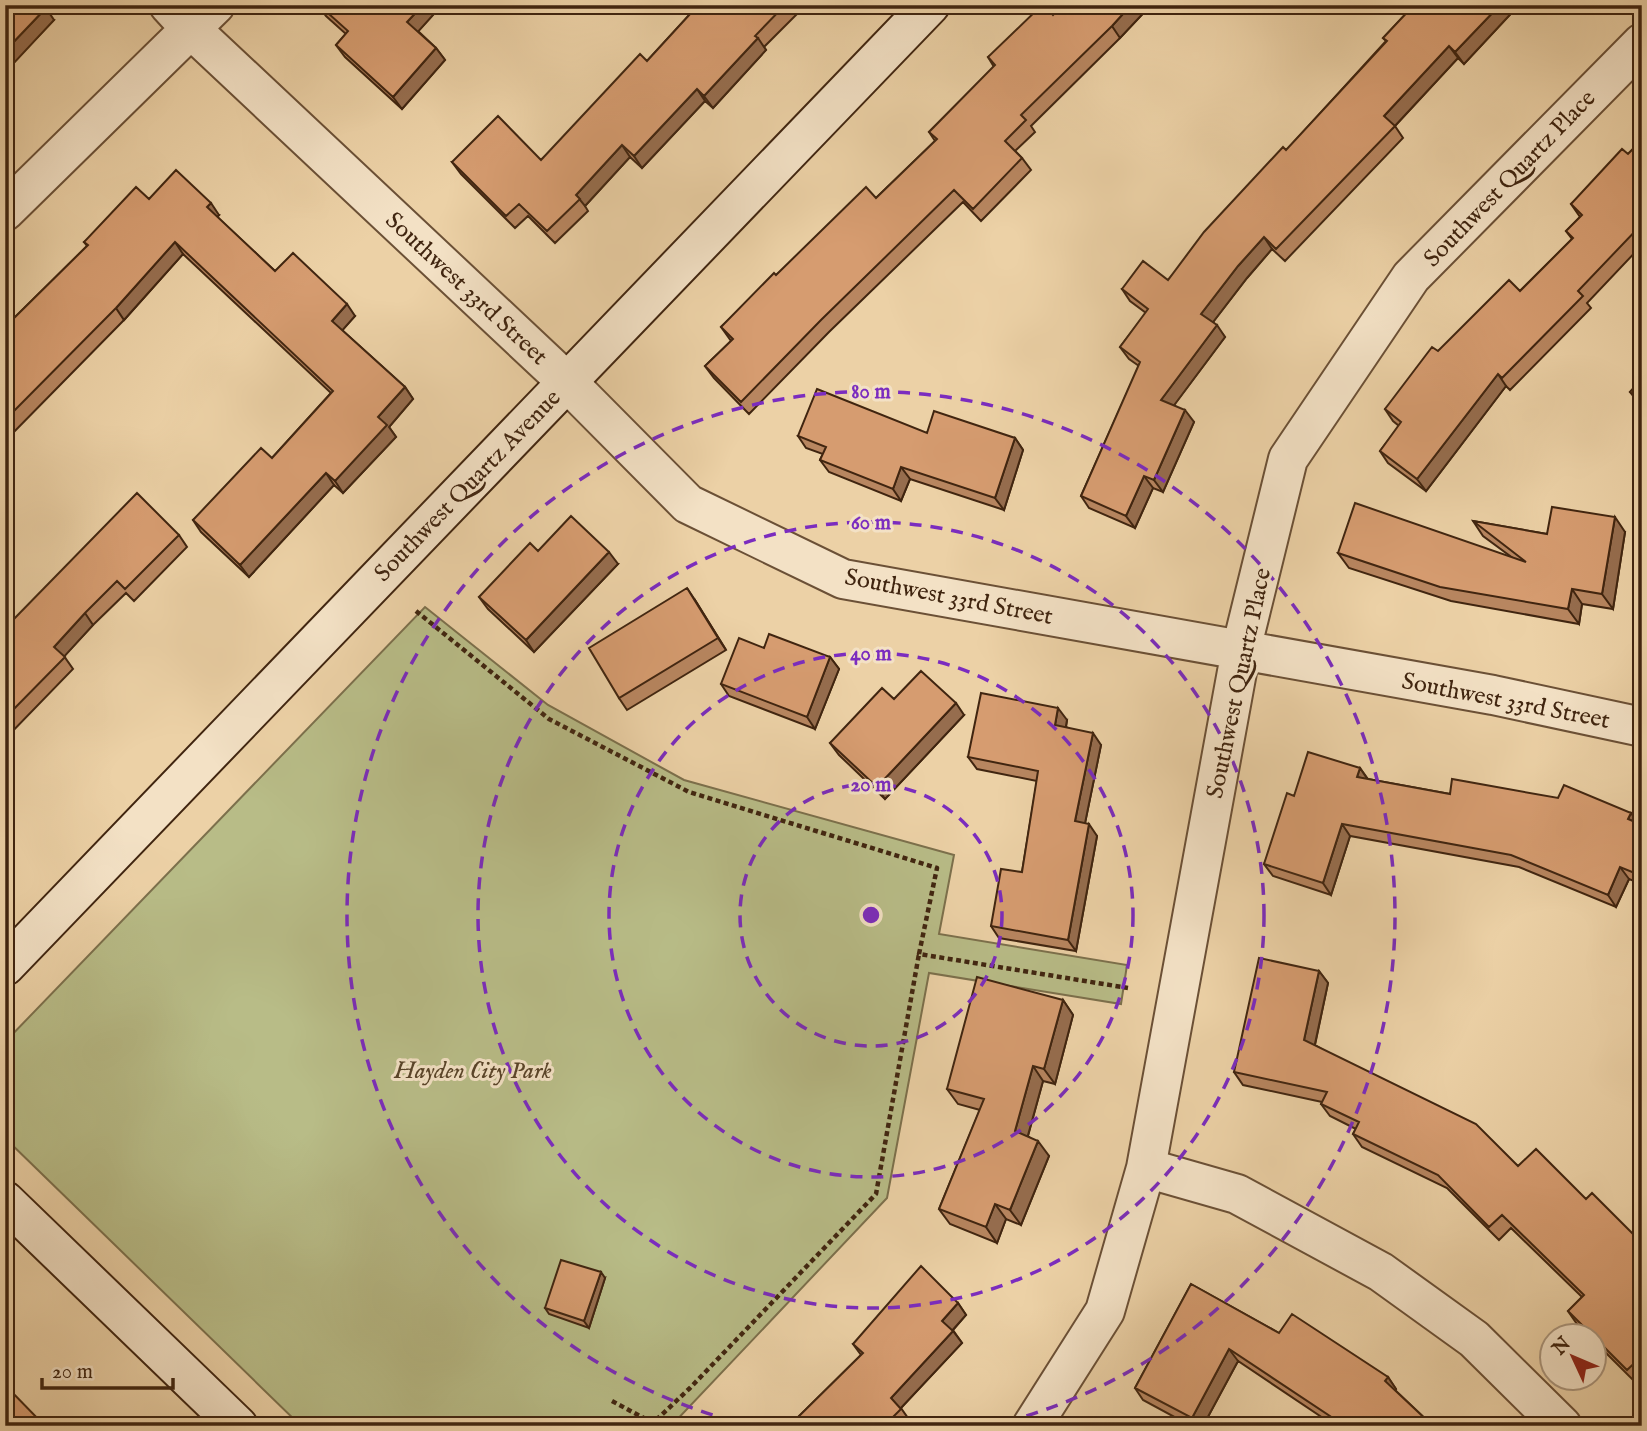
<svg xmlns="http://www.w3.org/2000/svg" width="1647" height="1431" font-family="'IM FELL English',serif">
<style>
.green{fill:#b8bc87;stroke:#7c704c;stroke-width:2}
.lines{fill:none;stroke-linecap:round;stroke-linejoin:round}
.street-casing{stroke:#6b5036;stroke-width:42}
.secondary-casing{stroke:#402510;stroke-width:42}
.path{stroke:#402510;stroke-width:4.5;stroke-dasharray:5 3.5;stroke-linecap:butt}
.street{stroke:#f3e1c5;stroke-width:38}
.secondary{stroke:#f3e1c5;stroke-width:38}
.wall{fill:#b88660;stroke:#402510;stroke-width:2}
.shaded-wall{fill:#966d4e;stroke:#402510;stroke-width:2}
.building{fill:#d69c70;stroke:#402510;stroke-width:2}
.ring{fill:none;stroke:#7b2cbf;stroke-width:3.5;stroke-dasharray:12 9}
.labels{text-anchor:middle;stroke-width:6;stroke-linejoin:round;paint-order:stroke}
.street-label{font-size:24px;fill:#402510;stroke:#f3e1c5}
.park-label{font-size:24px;font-style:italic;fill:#584328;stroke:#f3e1c5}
.centre{fill:#7b2cbf;stroke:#f3e1c5;stroke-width:3.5}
.ring-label{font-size:21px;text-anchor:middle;font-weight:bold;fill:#7b2cbf;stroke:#f3e1c5;stroke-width:6;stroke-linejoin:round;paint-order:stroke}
</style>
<rect width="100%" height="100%" fill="#ecd1a6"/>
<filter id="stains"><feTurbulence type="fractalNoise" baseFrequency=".00286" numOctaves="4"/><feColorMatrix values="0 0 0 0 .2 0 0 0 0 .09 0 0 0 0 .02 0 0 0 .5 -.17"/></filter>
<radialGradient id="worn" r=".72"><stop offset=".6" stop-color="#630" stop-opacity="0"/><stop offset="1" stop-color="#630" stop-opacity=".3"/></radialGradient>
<path class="green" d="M 425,607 L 548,705 L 684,780 L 954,855 L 939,934 L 1127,965 L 1121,1004 L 929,973 L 887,1198 L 671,1426 L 301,1426 L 5,1138 L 5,1042 Z"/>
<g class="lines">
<defs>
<path id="street" d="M 169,5 L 191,29 L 567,382 L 688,504 L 843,579 L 1493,695 L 1642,727
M 5,211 L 215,5
M 1146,1168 L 1237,1194 L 1381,1272 L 1474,1339 L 1562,1426
M 1032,1426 L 1105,1311 L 1146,1168 L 1241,650 L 1288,459 L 1411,277 L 1642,43"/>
<path id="secondary" d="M 5,966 L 930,5
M 5,1201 L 238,1426"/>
</defs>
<use href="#street" class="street-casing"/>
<use href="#secondary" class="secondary-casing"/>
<path class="path" d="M 416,611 L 549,719 L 689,792 L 937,868 L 919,954 L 1128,988
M 612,1401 L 653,1423 L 690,1388 L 876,1194 L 919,954"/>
<use href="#street" class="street"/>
<use href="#secondary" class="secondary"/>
</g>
<path class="wall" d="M 5,5 L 54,20 L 5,71 Z
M 318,5 L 442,5 L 418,31 L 436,48 L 445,60 L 402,109 L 345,57 L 336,45 L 346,34 L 326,16 Z
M 686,5 L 806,5 L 764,47 L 766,50 L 713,108 L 705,101 L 642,168 L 630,157 L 585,206 L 588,211 L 555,243 L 528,216 L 515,228 L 461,174 L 452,162 L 541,160 L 647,61 L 691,13 Z
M 1151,5 L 1120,38 L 1031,126 L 1035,132 L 1015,151 L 1022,158 L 1031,170 L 981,221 L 963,202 L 829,332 L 749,414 L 714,378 L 705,366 L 731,341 L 721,327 L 776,275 L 876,198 L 935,141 L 929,132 L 994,67 L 988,57 L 1053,15 Z
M 1414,5 L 1519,5 L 1464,64 L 1458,58 L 1395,126 L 1403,138 L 1285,261 L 1272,249 L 1247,278 L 1213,322 L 1225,337 L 1174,405 L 1194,422 L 1163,492 L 1153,488 L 1135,528 L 1089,508 L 1081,496 L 1139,366 L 1129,359 L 1120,347 L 1146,313 L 1130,301 L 1122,289 L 1168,280 L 1386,41 L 1383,38 Z
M 1642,140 L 1642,245 L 1587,303 L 1591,308 L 1510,390 L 1506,386 L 1426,491 L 1388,463 L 1380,451 L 1399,426 L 1393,421 L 1385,409 L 1438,351 L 1520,291 L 1572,239 L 1566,231 L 1580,217 L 1571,204 L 1628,154 Z
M 149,199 L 219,215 L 217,217 L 275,271 L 355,316 L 342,330 L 405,387 L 413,399 L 389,427 L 396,437 L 343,493 L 334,485 L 249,577 L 201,532 L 193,520 L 272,458 L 331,393 L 183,254 L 124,320 L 5,441 L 5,327 L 87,246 L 84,242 Z
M 1642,379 L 1642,407 L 1630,392 Z
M 927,433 L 1015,438 L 1023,450 L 1004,510 L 910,479 L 901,501 L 829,472 L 820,460 L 823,454 L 806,448 L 798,436 Z
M 1473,521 L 1547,534 L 1625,532 L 1613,609 L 1582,604 L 1579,624 L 1451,601 L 1349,568 L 1338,553 L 1510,556 L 1483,536 Z
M 179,535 L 187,547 L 134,601 L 126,593 L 93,625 L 64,656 L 73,669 L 5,739 L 5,624 L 10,623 Z
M 538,551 L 618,564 L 534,652 L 488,609 L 479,597 Z
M 695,600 L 726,650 L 627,710 L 619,698 Z
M 764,648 L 830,657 L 839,669 L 815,729 L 729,696 L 721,684 Z
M 894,699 L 964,715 L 885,799 L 839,755 L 830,743 Z
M 1067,720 L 1066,727 L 1101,745 L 1085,823 L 1097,836 L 1076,951 L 999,938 L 991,926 L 1022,872 L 1037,781 L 977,769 L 968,757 Z
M 1360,768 L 1368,779 L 1450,794 L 1631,813 L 1638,824 L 1642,825 L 1642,884 L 1629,879 L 1616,907 L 1519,867 L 1350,836 L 1331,895 L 1273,876 L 1264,864 L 1294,796 Z
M 1319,971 L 1328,983 L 1315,1045 L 1518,1166 L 1586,1199 L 1642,1243 L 1642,1378 L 1636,1383 L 1594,1341 L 1594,1336 L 1590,1336 L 1577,1324 L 1568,1311 L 1582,1297 L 1511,1228 L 1499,1240 L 1447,1188 L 1362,1147 L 1353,1134 L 1356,1129 L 1330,1116 L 1321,1104 L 1322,1102 L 1243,1085 L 1234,1072 Z
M 1063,1000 L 1073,1015 L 1055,1084 L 1043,1081 L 1028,1136 L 1049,1156 L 1021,1225 L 1006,1219 L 997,1243 L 950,1224 L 939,1209 L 980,1110 L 958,1104 L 947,1089 Z
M 605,1278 L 589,1328 L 549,1314 L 545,1308 Z
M 1191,1284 L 1279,1333 L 1388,1377 L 1396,1389 L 1395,1390 L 1433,1426 L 1335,1426 L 1238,1361 L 1203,1426 L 1191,1426 L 1143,1400 L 1135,1388 Z
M 958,1303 L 966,1315 L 953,1330 L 962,1343 L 901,1408 L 910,1421 L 905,1426 L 789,1426 L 861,1355 L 853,1344 Z"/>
<path class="shaded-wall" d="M 423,5 L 442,5 L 416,34 L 407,22 Z
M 1131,5 L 1151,5 L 1120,38 L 1112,26 Z
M 1500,5 L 1519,5 L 1464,64 L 1455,52 Z
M 46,8 L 54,20 L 13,64 L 5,53 L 5,51 Z
M 758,38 L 766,50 L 713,108 L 704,96 Z
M 1449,46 L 1458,58 L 1393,128 L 1384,116 Z
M 436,48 L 445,60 L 402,109 L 393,97 Z
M 697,89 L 705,101 L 642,168 L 634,156 Z
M 622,145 L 630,157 L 585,206 L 576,195 Z
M 211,203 L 219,215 L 215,219 L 207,207 Z
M 1264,237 L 1272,249 L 1247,278 L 1210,326 L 1201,314 L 1238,266 Z
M 175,242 L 183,254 L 124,320 L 116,308 Z
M 347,304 L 355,316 L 340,333 L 332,321 Z
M 1217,325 L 1225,337 L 1169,412 L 1161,400 Z
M 1498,374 L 1506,386 L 1426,491 L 1417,479 Z
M 405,387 L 413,399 L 389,427 L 396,437 L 343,493 L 335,481 L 378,417 Z
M 1185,410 L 1194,422 L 1163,492 L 1154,480 Z
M 1015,438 L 1023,450 L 1004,510 L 995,498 Z
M 901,467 L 910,479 L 901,501 L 893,489 Z
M 326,473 L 334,485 L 249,577 L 240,565 Z
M 1144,476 L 1153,488 L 1135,528 L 1126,516 Z
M 1615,517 L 1625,532 L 1613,609 L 1602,594 Z
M 609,552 L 618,564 L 534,652 L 526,640 Z
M 687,588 L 695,600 L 726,650 L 718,638 Z
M 1572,589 L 1582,604 L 1579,624 L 1568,609 Z
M 85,613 L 93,625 L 62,659 L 54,647 Z
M 830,657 L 839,669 L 815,729 L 807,717 Z
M 956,703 L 964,715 L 885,799 L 877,787 Z
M 1058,708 L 1067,720 L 1064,737 L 1055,725 Z
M 1093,733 L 1101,745 L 1083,833 L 1075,821 Z
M 1360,768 L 1368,780 L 1357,777 Z
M 1631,813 L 1639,825 L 1628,819 Z
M 1089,824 L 1097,836 L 1076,951 L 1068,940 Z
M 1342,824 L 1350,836 L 1331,895 L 1323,883 Z
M 1620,867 L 1629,879 L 1616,907 L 1608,895 Z
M 1319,971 L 1328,983 L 1313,1053 L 1304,1040 Z
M 1063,1000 L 1073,1015 L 1055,1084 L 1044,1069 Z
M 1033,1066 L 1043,1081 L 1025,1146 L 1015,1131 Z
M 1038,1141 L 1049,1156 L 1021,1225 L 1010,1210 Z
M 995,1204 L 1006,1219 L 997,1243 L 986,1227 Z
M 601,1272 L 605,1278 L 589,1328 L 584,1321 Z
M 958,1303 L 966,1315 L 950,1333 L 942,1321 Z
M 953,1331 L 962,1343 L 899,1410 L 891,1398 Z
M 1229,1349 L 1238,1361 L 1203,1426 L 1197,1426 L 1192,1418 Z
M 1388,1377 L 1396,1389 L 1394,1393 L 1385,1381 Z"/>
<path class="building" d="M 5,5 L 42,5 L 46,8 L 5,51 Z
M 319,5 L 423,5 L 407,22 L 436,48 L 393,97 L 336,45 L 348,31 Z
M 686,5 L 785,5 L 755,36 L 758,38 L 704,96 L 697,89 L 634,156 L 622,145 L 576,195 L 580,199 L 547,231 L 519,204 L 506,216 L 452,162 L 498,116 L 541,160 L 640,54 L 647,61 L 692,12 Z
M 1042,5 L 1044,5 L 1053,15 L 1062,5 L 1131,5 L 1112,26 L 1021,115 L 1026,120 L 1005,141 L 1022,158 L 973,209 L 954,190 L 821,320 L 741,402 L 705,366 L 733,339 L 721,327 L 774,273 L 776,275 L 866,187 L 876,198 L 937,139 L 929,132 L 995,65 L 988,57 Z
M 1414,5 L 1500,5 L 1455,52 L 1449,46 L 1384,116 L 1395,126 L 1276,249 L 1264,237 L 1238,266 L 1201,314 L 1217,325 L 1161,400 L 1185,410 L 1154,480 L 1144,476 L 1126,516 L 1081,496 L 1140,362 L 1120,347 L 1148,309 L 1122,289 L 1143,261 L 1168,280 L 1204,232 L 1283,147 L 1286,150 L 1387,41 L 1383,38 Z
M 1642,140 L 1642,224 L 1578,291 L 1583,296 L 1502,378 L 1498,374 L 1417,479 L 1380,451 L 1401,422 L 1385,409 L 1432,347 L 1438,351 L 1509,280 L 1520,291 L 1573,238 L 1566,231 L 1582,215 L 1571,204 L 1622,149 L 1628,154 Z
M 176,170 L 211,203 L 207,207 L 275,271 L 293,253 L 347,304 L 332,321 L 405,387 L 378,417 L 387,425 L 335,481 L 326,473 L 240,565 L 193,520 L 261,448 L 272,458 L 333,391 L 175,242 L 116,308 L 5,420 L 5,327 L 88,245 L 84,242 L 136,187 L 149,199 Z
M 1642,379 L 1642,402 L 1630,392 Z
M 817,389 L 927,433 L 934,411 L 1015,438 L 995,498 L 901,467 L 893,489 L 820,460 L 826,447 L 798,436 Z
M 137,493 L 179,535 L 125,589 L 117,581 L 85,613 L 54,647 L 65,657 L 5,718 L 5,624 L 8,621 L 10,623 Z
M 1355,503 L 1526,562 L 1473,521 L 1547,534 L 1552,507 L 1615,517 L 1602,594 L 1572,589 L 1568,609 L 1440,587 L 1338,553 Z
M 571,516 L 609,552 L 526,640 L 479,597 L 530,543 L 538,551 Z
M 687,588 L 718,638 L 619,698 L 589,648 Z
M 769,634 L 830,657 L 807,717 L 721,684 L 739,638 L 764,648 Z
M 921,671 L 956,703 L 877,787 L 830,743 L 882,688 L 894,699 Z
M 981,693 L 1058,708 L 1055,725 L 1093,733 L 1075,821 L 1089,824 L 1068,940 L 991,926 L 1001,869 L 1022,872 L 1038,771 L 968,757 Z
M 1308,752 L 1360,768 L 1357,777 L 1450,794 L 1452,779 L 1558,798 L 1564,785 L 1631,813 L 1628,819 L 1642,825 L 1642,876 L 1620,867 L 1608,895 L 1511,855 L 1342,824 L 1323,883 L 1264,864 L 1287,793 L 1294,796 Z
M 1259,958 L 1319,971 L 1304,1040 L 1476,1124 L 1518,1166 L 1536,1149 L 1586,1199 L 1592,1193 L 1642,1243 L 1642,1356 L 1627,1370 L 1568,1311 L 1584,1295 L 1502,1215 L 1489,1227 L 1438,1175 L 1353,1134 L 1359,1122 L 1321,1104 L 1327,1092 L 1234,1072 Z
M 977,977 L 1063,1000 L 1044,1069 L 1033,1066 L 1015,1131 L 1038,1141 L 1010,1210 L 995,1204 L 986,1227 L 939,1209 L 984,1099 L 947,1089 Z
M 561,1260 L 601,1272 L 584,1321 L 545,1308 Z
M 921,1266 L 958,1303 L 942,1321 L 953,1331 L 891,1398 L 901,1409 L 884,1426 L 789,1426 L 863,1353 L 853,1344 Z
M 1191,1284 L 1279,1333 L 1292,1314 L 1388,1377 L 1385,1381 L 1433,1426 L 1345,1426 L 1229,1349 L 1192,1418 L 1135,1388 Z
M 5,1385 L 45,1426 L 5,1426 Z
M 81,1422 L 86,1426 L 77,1426 Z"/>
<g class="ring">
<circle cx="871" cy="915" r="131"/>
<circle cx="871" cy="915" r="262"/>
<circle cx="871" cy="915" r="393"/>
<path d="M753 1426A524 524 0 1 1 989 1426"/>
</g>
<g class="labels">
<g class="street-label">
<text transform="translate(1509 178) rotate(-46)" y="8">Southwest Quartz Place</text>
<text transform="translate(467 288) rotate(43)" y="8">Southwest 33rd Street</text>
<text transform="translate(467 485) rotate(-46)" y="8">Southwest Quartz Avenue</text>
<text transform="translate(949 596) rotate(11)" y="8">Southwest 33rd Street</text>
<text transform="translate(1238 683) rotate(-78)" y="8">Southwest Quartz Place</text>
<text transform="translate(1506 700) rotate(11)" y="8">Southwest 33rd Street</text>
</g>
<g class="park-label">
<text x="473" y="1078">Hayden City Park</text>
</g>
</g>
<circle cx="871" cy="915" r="10" class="centre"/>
<g class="ring-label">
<text x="871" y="398">80 m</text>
<text x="871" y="529">60 m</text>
<text x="871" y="660">40 m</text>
<text x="871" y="791">20 m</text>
</g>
<rect width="1647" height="1431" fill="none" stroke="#ecd1a6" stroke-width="28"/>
<rect x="7" y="7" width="1633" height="1417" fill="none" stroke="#402510" stroke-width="3.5"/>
<rect x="14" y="14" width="1619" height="1403" fill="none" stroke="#402510" stroke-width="2"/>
<g transform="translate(1573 1357) rotate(314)"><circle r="33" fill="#f3e1c5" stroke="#ab967d" stroke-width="2"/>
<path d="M0-5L12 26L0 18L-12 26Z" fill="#8f2418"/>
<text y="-10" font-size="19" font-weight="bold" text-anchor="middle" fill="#402510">N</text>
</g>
<path d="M42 1378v10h131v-10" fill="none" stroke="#402510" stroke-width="3.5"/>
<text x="52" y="1378" font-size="21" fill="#402510" stroke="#f3e1c5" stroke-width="5" paint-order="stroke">20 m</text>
<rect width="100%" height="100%" filter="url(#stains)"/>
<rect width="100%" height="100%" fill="url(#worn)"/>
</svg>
